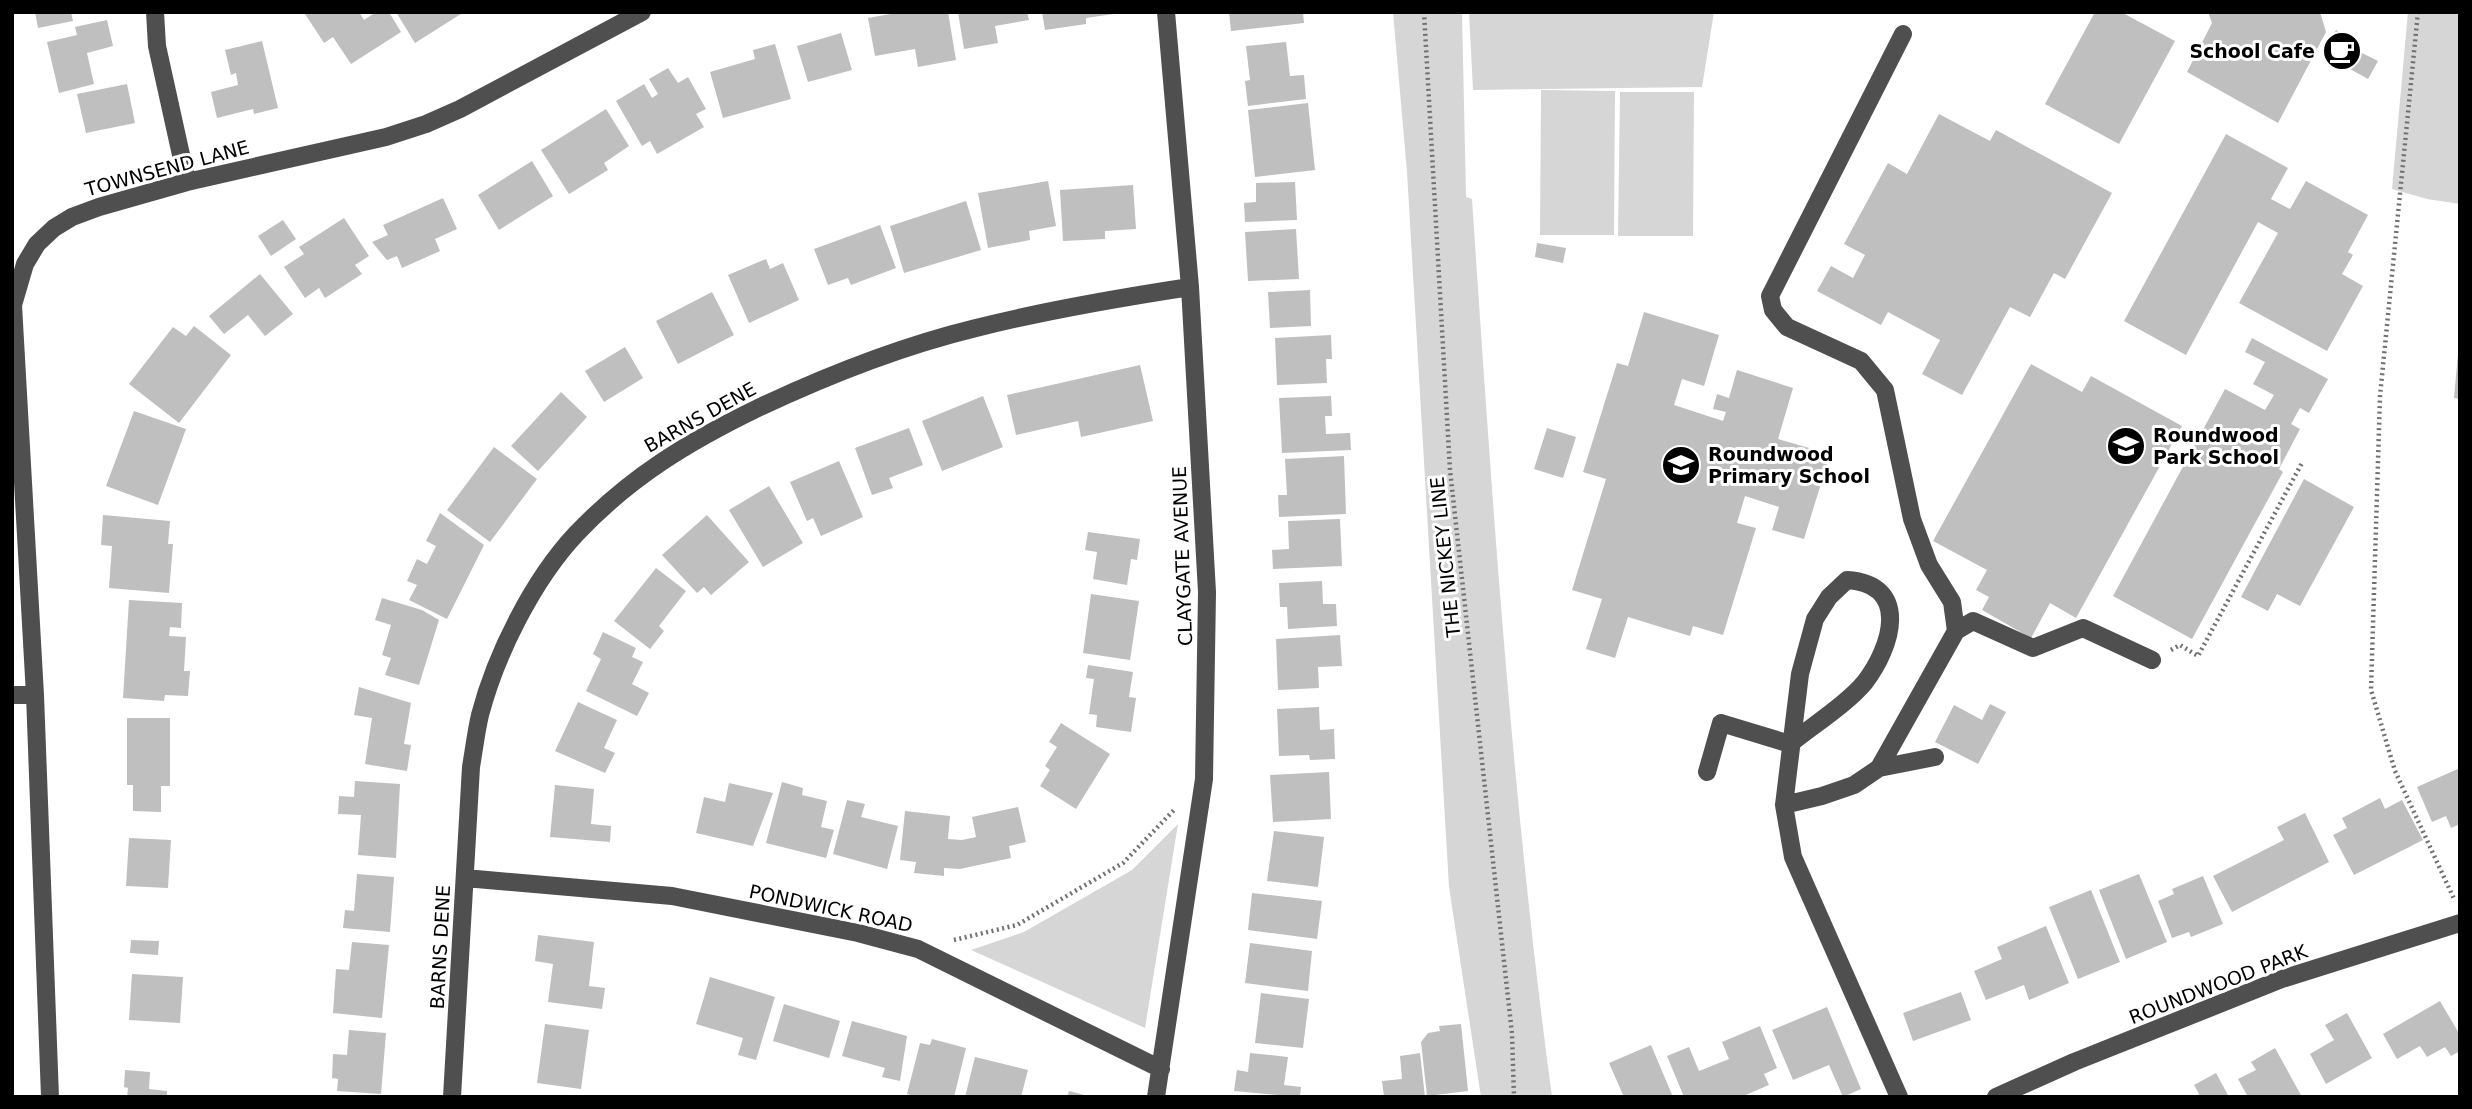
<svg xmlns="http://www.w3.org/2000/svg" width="2472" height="1109" font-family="'DejaVu Sans',sans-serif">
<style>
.green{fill:#d6d6d6}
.building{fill:#bfbfbf}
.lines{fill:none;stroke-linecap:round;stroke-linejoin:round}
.path{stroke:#717171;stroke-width:4.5;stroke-dasharray:2 3.5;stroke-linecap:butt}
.minor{stroke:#4f4f4f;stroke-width:18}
.labels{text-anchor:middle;stroke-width:6;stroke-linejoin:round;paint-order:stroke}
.poi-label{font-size:19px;font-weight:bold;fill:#000;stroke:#fff;text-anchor:start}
.street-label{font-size:19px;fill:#000;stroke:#fff}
</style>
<rect width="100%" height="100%" fill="#fff"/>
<path class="green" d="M 1393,12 L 1462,12 L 1466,197 L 1472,199 C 1492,499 1512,799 1552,1097 L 1481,1097 L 1449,887 L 1407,172 Z
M 1469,12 L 1714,12 L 1702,87 L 1473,90 Z
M 2408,12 L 2460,12 L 2460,204 L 2427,199 L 2392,189 Z
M 1541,90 L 1615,91 L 1614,235 L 1540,235 Z
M 1620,92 L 1694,92 L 1693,236 L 1618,236 Z
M 1178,824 L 1145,1028 L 971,950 L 1024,932 L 1132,870 Z"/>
<path class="building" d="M 35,12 L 71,12 L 73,21 L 38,28 Z
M 308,12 L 359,12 L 364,20 L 376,12 L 389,12 L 401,32 L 351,64 L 333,37 L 324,43 L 305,14 Z
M 396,12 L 464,12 L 415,43 Z
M 902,12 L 948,12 L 956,60 L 918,67 L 915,49 L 875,56 L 868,18 Z
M 958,12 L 1027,12 L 1029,20 L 995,26 L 998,43 L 964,49 Z
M 1042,12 L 1114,12 L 1114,14 L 1086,18 L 1086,24 L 1045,30 Z
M 1229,12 L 1303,12 L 1304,23 L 1231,31 Z
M 2095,12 L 2121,12 L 2175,41 L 2119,144 L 2045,104 Z
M 2208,12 L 2320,12 L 2326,32 L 2278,123 L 2187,72 L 2212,23 Z
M 107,20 L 113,46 L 87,53 L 94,84 L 59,93 L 47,42 L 77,35 L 75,27 Z
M 2336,30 L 2356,41 L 2352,48 L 2378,61 L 2368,79 L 2323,54 Z
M 841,33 L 852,70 L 808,82 L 797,46 Z
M 262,41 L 278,108 L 254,114 L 253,109 L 217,118 L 211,92 L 238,85 L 236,73 L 231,75 L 225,50 Z
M 1286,42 L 1290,76 L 1304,75 L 1306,99 L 1248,106 L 1245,81 L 1250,80 L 1246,46 Z
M 775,44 L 791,99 L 723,118 L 710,72 L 755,59 L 753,50 Z
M 668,68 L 678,83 L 688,77 L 706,109 L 696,114 L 704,127 L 657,154 L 650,141 L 642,146 L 616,101 L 644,84 L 652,98 L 658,94 L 649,79 Z
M 127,84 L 135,123 L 86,133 L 77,94 Z
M 1308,103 L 1315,170 L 1255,177 L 1248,110 Z
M 606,109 L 629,146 L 604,163 L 608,170 L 569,194 L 541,150 Z
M 1939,114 L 1990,141 L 1996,130 L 2112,193 L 2065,279 L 2054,273 L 2030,317 L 2010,307 L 1962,395 L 1922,374 L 1940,340 L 1888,312 L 1881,325 L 1817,291 L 1831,266 L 1853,278 L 1865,255 L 1844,244 L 1888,163 L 1907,174 Z
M 2226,134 L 2288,168 L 2271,199 L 2290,209 L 2306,181 L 2368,215 L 2348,252 L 2353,255 L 2342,274 L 2363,286 L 2327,351 L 2239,303 L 2278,233 L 2258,222 L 2186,355 L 2124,321 Z
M 532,161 L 553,196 L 499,230 L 478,195 Z
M 1048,181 L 1056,226 L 1029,231 L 1030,240 L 988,248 L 978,193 Z
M 1295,182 L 1297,220 L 1245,222 L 1244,203 L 1256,202 L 1256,183 Z
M 1133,185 L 1136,229 L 1105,231 L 1105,239 L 1063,241 L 1060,190 Z
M 443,198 L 457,229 L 435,239 L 440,251 L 402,268 L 397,256 L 387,260 L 372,242 L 388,235 L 383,225 Z
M 966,201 L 981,250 L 904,273 L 890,226 Z
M 344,218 L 369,256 L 355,265 L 362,274 L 325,298 L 319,288 L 305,298 L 284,267 L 304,254 L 299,247 Z
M 283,220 L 296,239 L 271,256 L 258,236 Z
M 880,225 L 896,268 L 851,285 L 848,278 L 828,285 L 814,249 Z
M 1296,229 L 1299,279 L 1248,281 L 1245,232 Z
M 1537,243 L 1566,248 L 1563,263 L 1535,257 Z
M 766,259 L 770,269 L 783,263 L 799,300 L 749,323 L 728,275 Z
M 260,274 L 293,314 L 265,336 L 248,315 L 224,334 L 209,316 Z
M 1310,290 L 1311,326 L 1270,328 L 1268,292 Z
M 712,292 L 734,335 L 678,364 L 656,321 Z
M 1644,312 L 1719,335 L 1704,386 L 1682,379 L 1674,405 L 1723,421 L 1726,412 L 1713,409 L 1717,394 L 1729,398 L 1737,370 L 1793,388 L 1778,439 L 1830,454 L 1804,539 L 1772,530 L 1779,507 L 1745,496 L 1737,523 L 1756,528 L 1723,635 L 1693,626 L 1690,636 L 1628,617 L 1615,658 L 1586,649 L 1602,599 L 1572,590 L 1606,479 L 1583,472 L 1617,363 L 1628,366 Z
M 194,326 L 231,355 L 179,423 L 129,384 L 173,327 L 186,336 Z
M 1331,335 L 1332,359 L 1326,359 L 1327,383 L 1277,385 L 1275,338 Z
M 2252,338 L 2328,379 L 2309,413 L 2300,408 L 2291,424 L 2300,429 L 2279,469 L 2283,472 L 2192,639 L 2113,596 L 2225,389 L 2265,410 L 2274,395 L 2253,384 L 2265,362 L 2245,352 Z
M 625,347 L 643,378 L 604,402 L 585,371 Z
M 2458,354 L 2460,354 L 2460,399 L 2454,398 Z
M 2031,364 L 2082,392 L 2091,376 L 2182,426 L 2076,618 L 2050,603 L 2031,638 L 1982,610 L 1989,597 L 1976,590 L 1987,570 L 1933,541 Z
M 1140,365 L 1153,421 L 1081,437 L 1078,421 L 1016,435 L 1007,395 Z
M 561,392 L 587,417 L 538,471 L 511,446 Z
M 983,396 L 1003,447 L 942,471 L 922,421 Z
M 1331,396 L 1332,416 L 1325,416 L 1326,434 L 1350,433 L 1351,450 L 1282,453 L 1279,398 Z
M 134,411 L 186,429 L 158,505 L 106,486 Z
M 909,428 L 923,465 L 889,478 L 893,488 L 872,495 L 855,448 Z
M 1547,428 L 1576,437 L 1563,478 L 1534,469 Z
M 494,447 L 537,479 L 490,542 L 447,510 Z
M 1344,456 L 1346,514 L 1279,517 L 1278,495 L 1287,495 L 1285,459 Z
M 839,461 L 863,517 L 821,536 L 813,518 L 807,521 L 790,482 Z
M 2304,479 L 2354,507 L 2300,606 L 2277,594 L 2268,611 L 2241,597 Z
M 769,486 L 803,543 L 763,567 L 729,510 Z
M 440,513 L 484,545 L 447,619 L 409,600 L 417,585 L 407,581 L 417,559 L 427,564 L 436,546 L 426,541 Z
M 103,515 L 170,521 L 168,544 L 173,544 L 169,593 L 109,588 L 112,546 L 101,545 Z
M 707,515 L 749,562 L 711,595 L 704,587 L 697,593 L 662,555 Z
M 1340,519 L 1342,566 L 1273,569 L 1272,550 L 1289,549 L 1288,521 Z
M 1088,532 L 1140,539 L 1137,560 L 1131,559 L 1127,585 L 1093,579 L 1097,552 L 1085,550 Z
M 656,568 L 686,591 L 659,626 L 664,631 L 650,649 L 614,621 Z
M 1322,581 L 1323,604 L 1336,604 L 1337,626 L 1288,629 L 1287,607 L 1280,607 L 1279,583 Z
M 1091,594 L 1139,601 L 1130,660 L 1083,653 Z
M 382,598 L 422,610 L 439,620 L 419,685 L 385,675 L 391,658 L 382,655 L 391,625 L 375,620 Z
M 129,600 L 182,603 L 181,628 L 170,627 L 169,636 L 186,637 L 184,671 L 190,671 L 188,696 L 165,695 L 164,701 L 123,698 Z
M 603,632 L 636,648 L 632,657 L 643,662 L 632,684 L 649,693 L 637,716 L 586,691 L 601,659 L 593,654 Z
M 1340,635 L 1342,666 L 1318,667 L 1319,688 L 1278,690 L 1276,639 Z
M 1088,665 L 1133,672 L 1129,697 L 1136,698 L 1131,732 L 1096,727 L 1097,715 L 1089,714 L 1094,679 L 1086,678 Z
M 359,687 L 411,703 L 404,744 L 411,745 L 407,771 L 365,764 L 372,718 L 354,715 Z
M 578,702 L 617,720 L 604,748 L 615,753 L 605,773 L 555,751 Z
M 1990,704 L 2006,712 L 1978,764 L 1935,742 L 1954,705 L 1982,720 Z
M 1319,707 L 1320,730 L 1334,729 L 1335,759 L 1310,760 L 1309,755 L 1279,756 L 1277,709 Z
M 127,718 L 170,718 L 170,786 L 161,786 L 161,812 L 133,811 L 133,785 L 127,785 Z
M 1061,723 L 1110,754 L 1076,809 L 1040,786 L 1050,770 L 1045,766 L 1057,747 L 1049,742 Z
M 2460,768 L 2460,824 L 2451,828 L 2446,816 L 2432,822 L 2417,787 Z
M 1329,772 L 1331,819 L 1273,822 L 1270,775 Z
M 355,781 L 400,784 L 396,858 L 358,855 L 361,815 L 338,814 L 339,796 L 354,797 Z
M 782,782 L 803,788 L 802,795 L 827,801 L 821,827 L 834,830 L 826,858 L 766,843 Z
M 729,783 L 773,793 L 753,846 L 696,833 L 704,797 L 725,802 Z
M 555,785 L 594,789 L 591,824 L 611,826 L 610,842 L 550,837 Z
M 2380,798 L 2385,809 L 2402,800 L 2423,840 L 2354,875 L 2333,835 L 2347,828 L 2342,818 Z
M 847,800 L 865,804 L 861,817 L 898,826 L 887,869 L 833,854 Z
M 1018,807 L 1026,842 L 1009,846 L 1011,858 L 960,869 L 944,868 L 944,876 L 914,873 L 916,862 L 900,860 L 905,811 L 950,816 L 948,839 L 962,840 L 976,837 L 972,817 Z
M 2305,813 L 2329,862 L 2232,912 L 2213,876 L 2284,840 L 2277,827 Z
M 1274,831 L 1324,837 L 1318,887 L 1267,881 Z
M 129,838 L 171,840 L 168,888 L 126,886 Z
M 357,874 L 394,877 L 390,932 L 343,928 L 345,910 L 354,911 Z
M 2139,874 L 2167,942 L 2126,959 L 2099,890 Z
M 2203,876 L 2223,924 L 2191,937 L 2189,932 L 2172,938 L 2158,901 L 2174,894 L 2172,889 Z
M 2091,890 L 2120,962 L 2078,979 L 2049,907 Z
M 1252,893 L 1322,901 L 1317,939 L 1248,930 Z
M 2046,926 L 2069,983 L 2029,1000 L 2024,985 L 1986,1000 L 1974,971 L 2002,959 L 1997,947 Z
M 538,935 L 594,942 L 589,986 L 605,988 L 602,1009 L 548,1002 L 553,964 L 535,961 Z
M 131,940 L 159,941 L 158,955 L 130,953 Z
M 352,942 L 389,945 L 382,1018 L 333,1013 L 336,969 L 349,970 Z
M 1250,943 L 1312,951 L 1308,991 L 1245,983 Z
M 132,974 L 183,977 L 180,1023 L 129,1020 Z
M 710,977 L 775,997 L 756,1060 L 738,1055 L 743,1038 L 696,1024 Z
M 1961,992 L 1971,1020 L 1913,1041 L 1903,1013 Z
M 1261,993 L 1309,999 L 1303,1048 L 1255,1043 Z
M 2440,1001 L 2460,1035 L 2460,1051 L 2451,1056 L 2445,1047 L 2427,1057 L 2420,1046 L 2397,1059 L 2383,1034 Z
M 784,1004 L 840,1021 L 829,1058 L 773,1041 Z
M 1827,1007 L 1861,1089 L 1843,1097 L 1829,1065 L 1793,1080 L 1772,1030 Z
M 2347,1013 L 2372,1058 L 2326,1084 L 2310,1054 L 2334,1040 L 2325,1025 Z
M 852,1021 L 907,1036 L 900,1081 L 882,1077 L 885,1068 L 842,1056 Z
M 545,1024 L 589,1030 L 581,1089 L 537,1083 Z
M 1461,1024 L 1468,1091 L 1427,1096 L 1421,1042 L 1428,1033 L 1440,1031 L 1439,1026 Z
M 1760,1026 L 1777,1068 L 1764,1074 L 1769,1085 L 1741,1097 L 1684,1097 L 1667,1056 L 1689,1047 L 1699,1071 L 1729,1059 L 1722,1042 Z
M 349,1030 L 386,1033 L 381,1094 L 337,1091 L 338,1079 L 332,1078 L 333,1054 L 347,1055 Z
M 932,1039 L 966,1048 L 954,1097 L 917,1097 L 907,1094 L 920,1043 L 930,1045 Z
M 1651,1045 L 1673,1097 L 1624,1097 L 1609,1063 Z
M 2275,1048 L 2302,1097 L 2248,1097 L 2238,1079 L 2256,1070 L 2251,1062 Z
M 1250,1053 L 1288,1057 L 1284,1085 L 1301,1087 L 1300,1097 L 1234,1091 L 1237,1070 L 1248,1072 Z
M 1420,1053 L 1425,1097 L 1384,1097 L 1382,1081 L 1402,1079 L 1400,1056 Z
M 975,1057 L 1028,1070 L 1021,1097 L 965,1097 Z
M 125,1070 L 150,1072 L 149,1089 L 167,1091 L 167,1097 L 127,1097 L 128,1088 L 124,1087 Z
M 2216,1073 L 2229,1097 L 2195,1097 L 2199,1094 L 2194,1085 Z
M 1069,1091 L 1088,1096 L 1087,1097 L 1067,1097 Z"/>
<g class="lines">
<path class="path" d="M 1424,12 L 1450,470 L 1512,1034 L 1514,1097
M 2418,12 L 2380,396 L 2371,690 L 2395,771 L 2455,901
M 2171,650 L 2180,645 L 2198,656 L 2303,461
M 954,940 L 1017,925 L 1123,863 L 1174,810"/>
<path class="minor" d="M 155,12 L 157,46 L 187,182
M 1956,631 L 1973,621 L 2033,648 L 2083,628 L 2152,660
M 12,695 L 35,695
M 1790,744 C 1812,726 1848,703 1865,682 C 1892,647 1911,584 1847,580 L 1829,597 L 1815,619 L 1800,674 L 1784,805 L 1793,857 L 1899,1097
M 1879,768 L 1935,757
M 1707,772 L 1721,723 L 1790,744
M 1784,805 L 1822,796 L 1854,785 L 1879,768 L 1956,631 L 1952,602 L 1929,565 L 1912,519 L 1885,390 L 1861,361 L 1787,327 L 1773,310 L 1770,296 L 1903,34
M 465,878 L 672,896 L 858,933 L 918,949 L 1161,1069
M 50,1097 L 35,695 L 13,305 L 25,264 L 37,244 L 54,228 L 72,217 L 99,207 L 187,182 L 386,137 L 426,124 L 460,109 L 642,12
M 452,1097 L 471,767 C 474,750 476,732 480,715 C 496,654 533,580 576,534 C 630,477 688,442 758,408 C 828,375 902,346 976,328 C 1047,310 1118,298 1190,287
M 1156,1097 L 1204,779 L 1207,592 L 1190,287 L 1166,12
M 1996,1097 L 2074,1062 L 2282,979 L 2460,923"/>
</g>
<defs>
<symbol id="cafe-disc" viewBox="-11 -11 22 22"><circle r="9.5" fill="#000" stroke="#fff"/><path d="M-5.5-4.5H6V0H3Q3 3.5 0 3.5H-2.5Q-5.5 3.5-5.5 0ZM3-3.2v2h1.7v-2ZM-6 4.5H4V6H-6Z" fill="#fff"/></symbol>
<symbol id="school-disc" viewBox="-11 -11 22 22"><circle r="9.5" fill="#000" stroke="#fff"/><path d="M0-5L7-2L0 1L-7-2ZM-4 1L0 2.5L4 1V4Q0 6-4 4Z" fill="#fff"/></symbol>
</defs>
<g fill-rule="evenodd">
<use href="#cafe-disc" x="2320" y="29" width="44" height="44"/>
<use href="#school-disc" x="2104" y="424" width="44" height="44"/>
<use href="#school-disc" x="1659" y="443" width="44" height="44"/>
</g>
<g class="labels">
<g class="poi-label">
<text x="2315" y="58" text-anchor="end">School Cafe</text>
<text x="2153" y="442">Roundwood<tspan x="2153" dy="22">Park School</tspan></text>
<text x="1708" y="461">Roundwood<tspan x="1708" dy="22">Primary School</tspan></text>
</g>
<g class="street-label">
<text transform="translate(167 168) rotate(-15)" y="7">TOWNSEND LANE</text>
<text transform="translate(700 417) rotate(-29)" y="7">BARNS DENE</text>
<text transform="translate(1182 556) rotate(-92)" y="7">CLAYGATE AVENUE</text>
<text transform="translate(1445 557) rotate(-96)" y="7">THE NICKEY LINE</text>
<text transform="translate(831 908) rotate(12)" y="7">PONDWICK ROAD</text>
<text transform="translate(440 947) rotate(-87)" y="7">BARNS DENE</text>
<text transform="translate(2218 984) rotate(-21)" y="7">ROUNDWOOD PARK</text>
</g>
</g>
<rect width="2472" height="1109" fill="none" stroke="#000000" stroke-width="28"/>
</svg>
